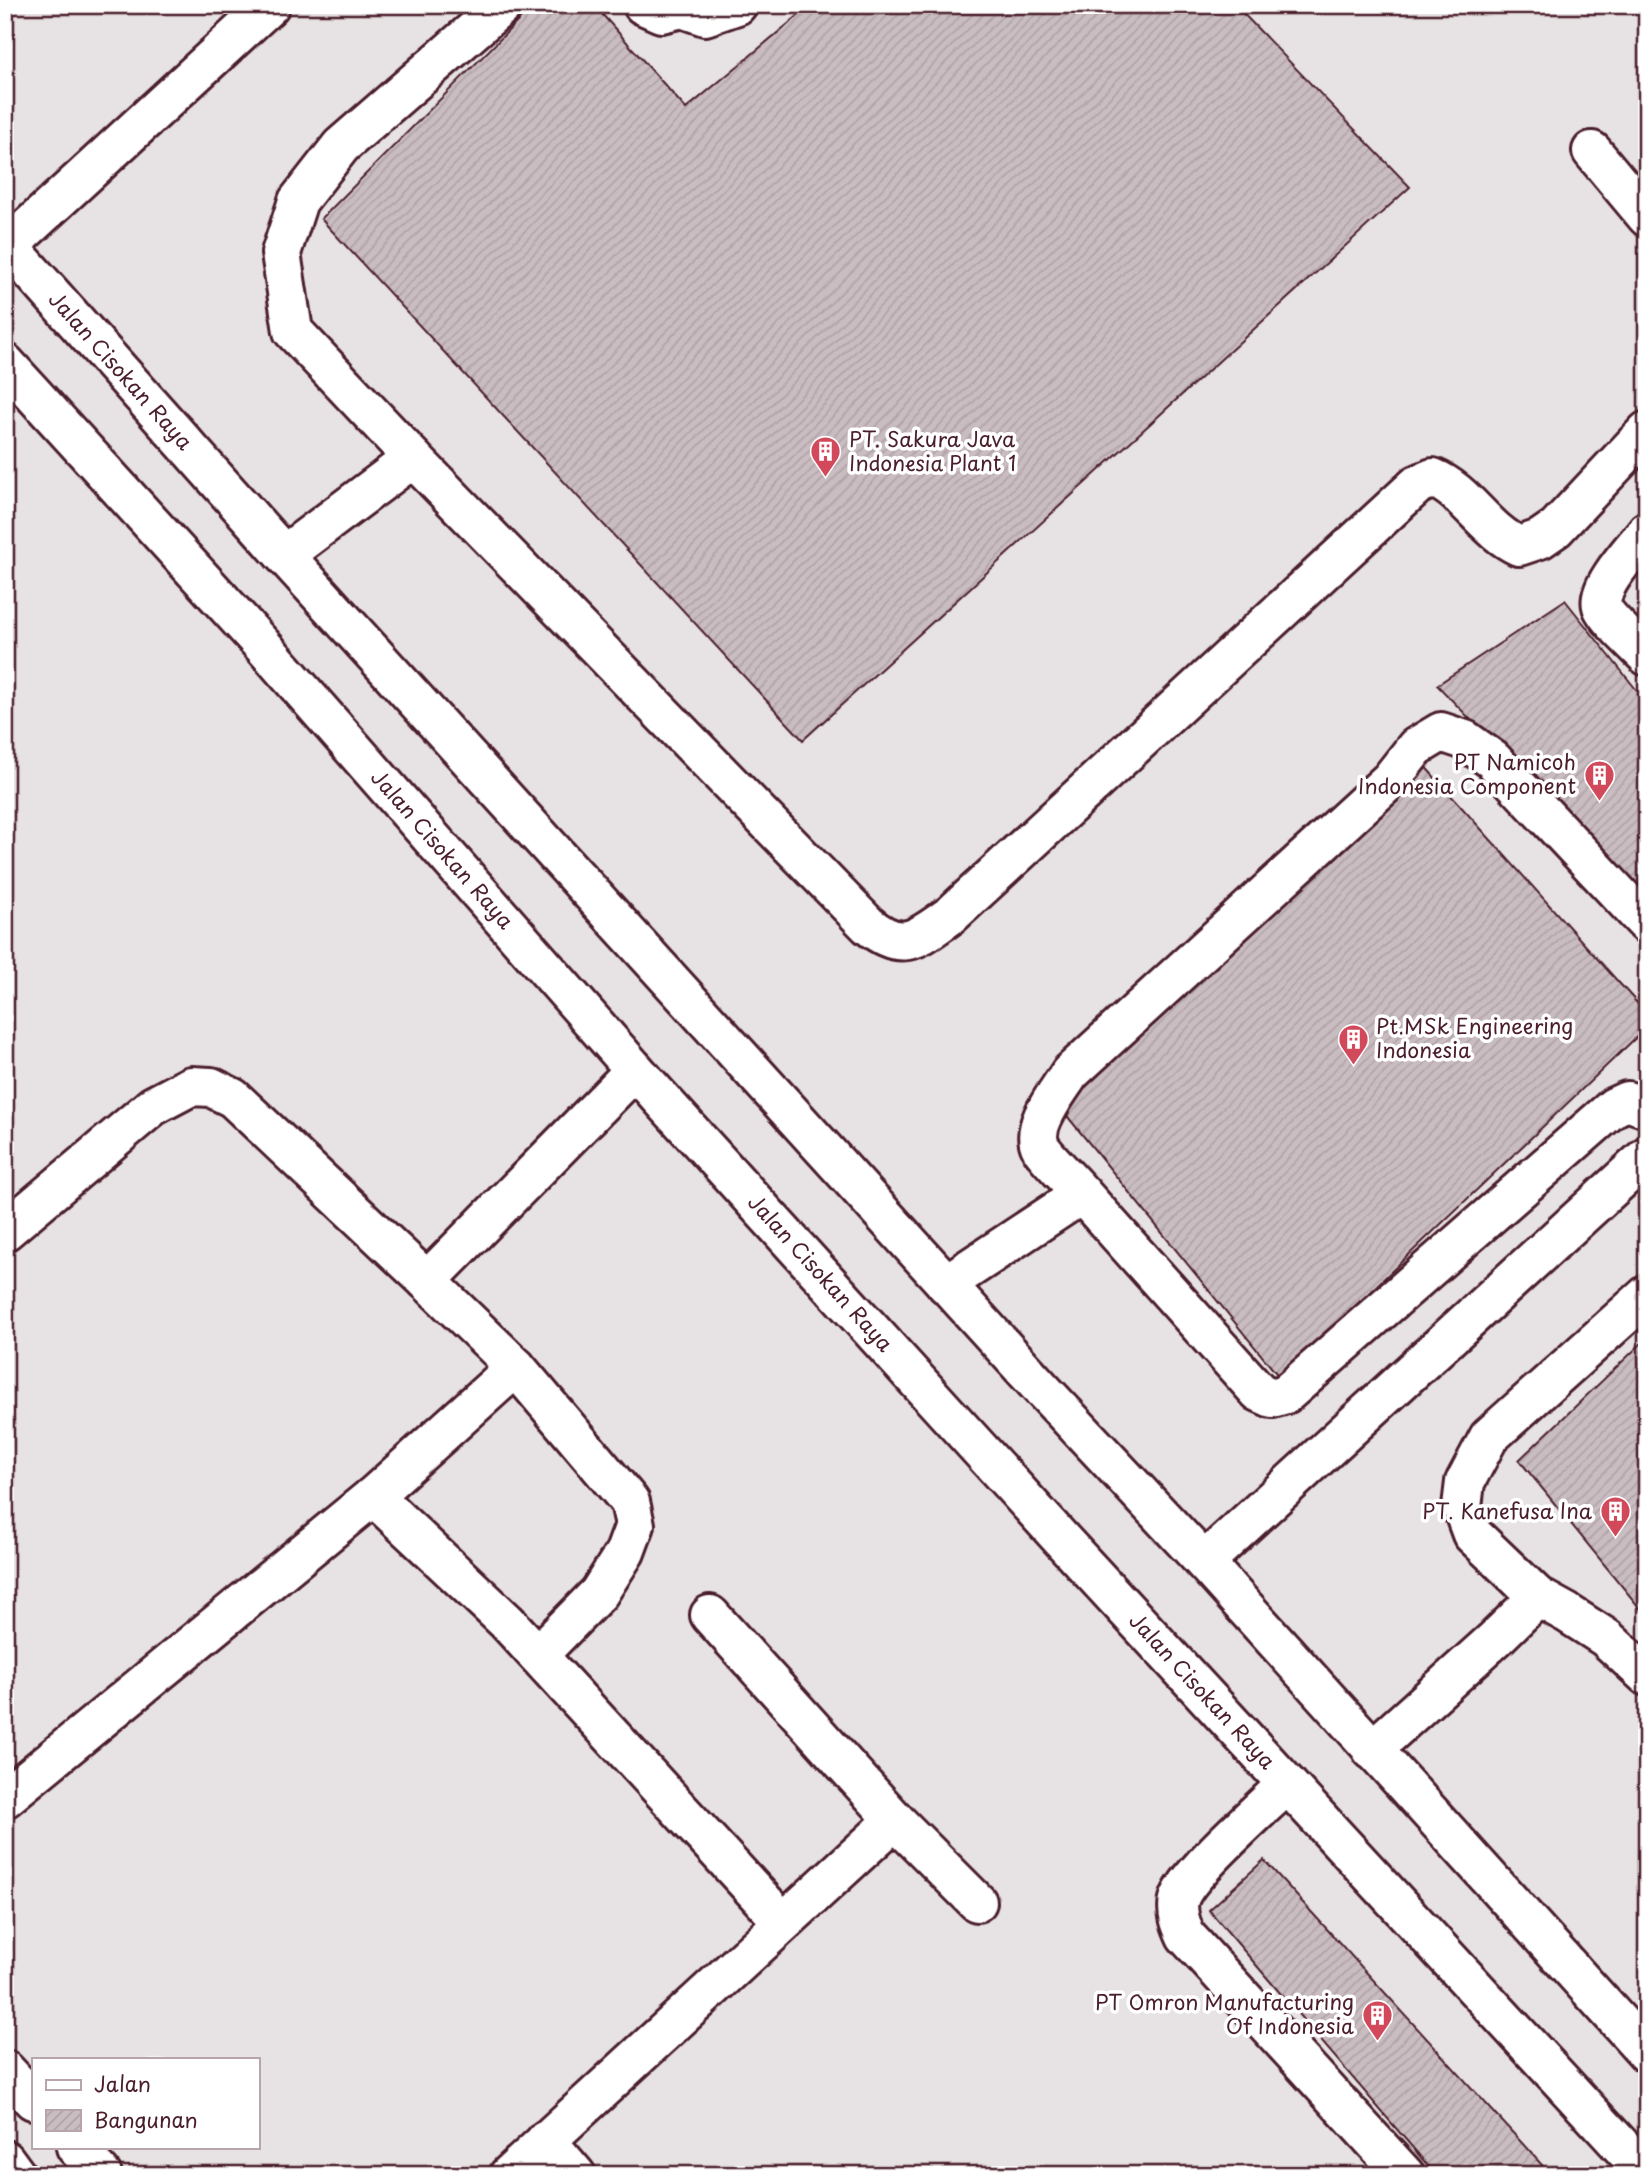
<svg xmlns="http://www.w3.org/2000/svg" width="1652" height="2180" font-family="'Playpen Sans',sans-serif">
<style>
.built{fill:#e7e2e3;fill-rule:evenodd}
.building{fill:url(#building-hatch);stroke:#4a1f2b;stroke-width:2}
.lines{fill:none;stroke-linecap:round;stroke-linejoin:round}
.minor-casing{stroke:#4a1f2b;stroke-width:44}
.minor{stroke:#fff;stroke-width:38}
.labels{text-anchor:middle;stroke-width:7;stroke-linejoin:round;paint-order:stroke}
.street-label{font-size:21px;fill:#4a1f2b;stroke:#fff}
.poi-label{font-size:21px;fill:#4a1f2b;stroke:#fff;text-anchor:end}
</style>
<defs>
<pattern id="building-hatch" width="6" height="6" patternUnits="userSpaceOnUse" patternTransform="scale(1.75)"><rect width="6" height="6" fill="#cabdc1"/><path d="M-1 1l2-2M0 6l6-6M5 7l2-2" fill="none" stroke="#afa2a6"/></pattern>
</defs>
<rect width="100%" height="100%" fill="#f4f2f2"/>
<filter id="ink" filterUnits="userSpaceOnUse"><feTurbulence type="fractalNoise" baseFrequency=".0143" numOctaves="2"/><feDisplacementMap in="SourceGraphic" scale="14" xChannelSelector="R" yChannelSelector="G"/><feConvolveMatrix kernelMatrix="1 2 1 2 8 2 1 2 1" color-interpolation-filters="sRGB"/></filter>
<g filter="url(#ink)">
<path class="built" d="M 5,5 L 1647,5 L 1647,2175 L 5,2175 ZM 33,2059 L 257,2059 L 257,2147 L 33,2147 Z"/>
<path class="building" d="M 534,5 L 594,5 L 686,109 L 811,5 L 1235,5 L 1410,187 L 803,740 L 321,219 Z
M 1565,600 L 1647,703 L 1647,901 L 1437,685 Z
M 1421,762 L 1647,1014 L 1647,1027 L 1280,1378 L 1059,1106 Z
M 1647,1338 L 1647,1617 L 1519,1460 Z
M 1264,1860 L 1551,2175 L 1436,2175 L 1209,1910 Z"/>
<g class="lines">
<defs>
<g id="minor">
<path d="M 643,5 L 661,13 L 682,8"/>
<path d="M 682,5 L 682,8 L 705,16 L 737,5"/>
<path d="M 1592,151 L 1647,217"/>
<path id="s1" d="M 5,242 L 284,555 L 1040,1387 L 1204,1562 L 1647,2053"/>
<path d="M 5,249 L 270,5"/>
<path id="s2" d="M 5,363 L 264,647 L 635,1070 L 1062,1540 L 1647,2174"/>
<path d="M 413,458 L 868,925 C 904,955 920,936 951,915 L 1417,485 L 1433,478 C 1467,492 1485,531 1519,546 L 1540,539 L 1556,528 L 1647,431"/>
<path d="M 1647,531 C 1635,547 1596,587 1602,606 C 1605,617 1637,646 1647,656"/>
<path d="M 284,555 L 413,458 L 293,331 L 281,253 L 298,201 L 341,146 L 503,5"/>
<path d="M 1082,1194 C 1072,1182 1048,1159 1041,1148 C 1029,1126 1059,1091 1070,1073 L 1390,780 L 1416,747 L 1441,732 L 1465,740 L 1493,760 L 1647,924"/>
<path d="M 5,1231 L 153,1106 L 191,1086 L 211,1087 L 233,1098 L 427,1281"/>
<path d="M 946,1284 L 1082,1194 L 1259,1392 L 1272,1398 L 1286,1394 L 1614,1107 L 1627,1101 L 1647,1108"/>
<path d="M 373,1496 L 507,1622 L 783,1922"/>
<path d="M 1204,1562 L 1647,1156"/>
<path d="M 1538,1597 L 1472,1534 L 1462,1507 L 1465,1482 L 1489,1437 L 1647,1295"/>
<path d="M 710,1615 L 895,1820"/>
<path d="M 538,1655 L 599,1593 L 625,1552 L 635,1525 L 630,1502 L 516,1367 L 427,1281 L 635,1070"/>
<path d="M 1372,1750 L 1495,1639 L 1538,1597 L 1567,1613 L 1606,1638 L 1647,1676"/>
<path d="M 1287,1784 C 1265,1806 1186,1874 1179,1900 C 1176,1913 1181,1925 1186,1936 L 1405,2175"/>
<path d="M 5,1798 L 373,1496 L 516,1367"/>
<path d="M 5,2070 L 33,2100"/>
<path d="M 546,2140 L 576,2175"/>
<path d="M 76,2147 L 102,2175"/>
<path d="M 5,2160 L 16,2175"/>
<path d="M 509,2175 L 895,1820 L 977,1902"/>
</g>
</defs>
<use href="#minor" class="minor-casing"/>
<use href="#minor" class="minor"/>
</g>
</g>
<defs>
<symbol id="building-pin" viewBox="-11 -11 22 30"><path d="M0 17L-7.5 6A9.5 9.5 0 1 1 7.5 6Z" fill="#d1495b" stroke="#fff"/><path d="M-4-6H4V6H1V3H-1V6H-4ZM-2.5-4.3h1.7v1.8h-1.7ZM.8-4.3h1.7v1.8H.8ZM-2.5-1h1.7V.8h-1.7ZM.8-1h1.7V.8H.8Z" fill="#fff"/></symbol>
</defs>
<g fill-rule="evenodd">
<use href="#building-pin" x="808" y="434" width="35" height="47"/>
<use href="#building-pin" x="1582" y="758" width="35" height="47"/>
<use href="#building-pin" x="1336" y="1022" width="35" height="47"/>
<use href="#building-pin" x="1598" y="1494" width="35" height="47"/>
<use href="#building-pin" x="1360" y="1998" width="35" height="47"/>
</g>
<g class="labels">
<g class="street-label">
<text dy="7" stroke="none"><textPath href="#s1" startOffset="173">Jalan Cisokan Raya</textPath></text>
<text dy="7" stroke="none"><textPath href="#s2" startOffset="654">Jalan Cisokan Raya</textPath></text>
<text dy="7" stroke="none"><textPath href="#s2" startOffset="1222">Jalan Cisokan Raya</textPath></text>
<text dy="7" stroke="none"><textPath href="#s2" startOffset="1788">Jalan Cisokan Raya</textPath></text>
</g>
<g class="poi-label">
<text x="849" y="447" text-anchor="start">PT. Sakura Java<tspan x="849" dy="24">Indonesia Plant 1</tspan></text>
<text x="1576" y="770">PT Namicoh<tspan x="1576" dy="24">Indonesia Component</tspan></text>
<text x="1376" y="1034" text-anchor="start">Pt.MSk Engineering<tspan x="1376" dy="24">Indonesia</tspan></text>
<text x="1592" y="1519">PT. Kanefusa Ina</text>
<text x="1354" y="2010">PT Omron Manufacturing<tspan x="1354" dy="24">Of Indonesia</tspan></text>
</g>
</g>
<rect width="1652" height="2180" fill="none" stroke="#fff" stroke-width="28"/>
<rect x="14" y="14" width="1624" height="2152" fill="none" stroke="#4a1f2b" stroke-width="2.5" filter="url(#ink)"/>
<rect x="32" y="2058" width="228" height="91" fill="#ffffff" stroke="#b7a5aa" stroke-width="2"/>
<rect x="46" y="2080" width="35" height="10" fill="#ffffff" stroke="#b7a5aa" stroke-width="2"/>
<text x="94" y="2092" font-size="21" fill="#4a1f2b">Jalan</text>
<rect x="46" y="2110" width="35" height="21" fill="url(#building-hatch)" stroke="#b7a5aa" stroke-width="2"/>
<text x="94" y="2128" font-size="21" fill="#4a1f2b">Bangunan</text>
</svg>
